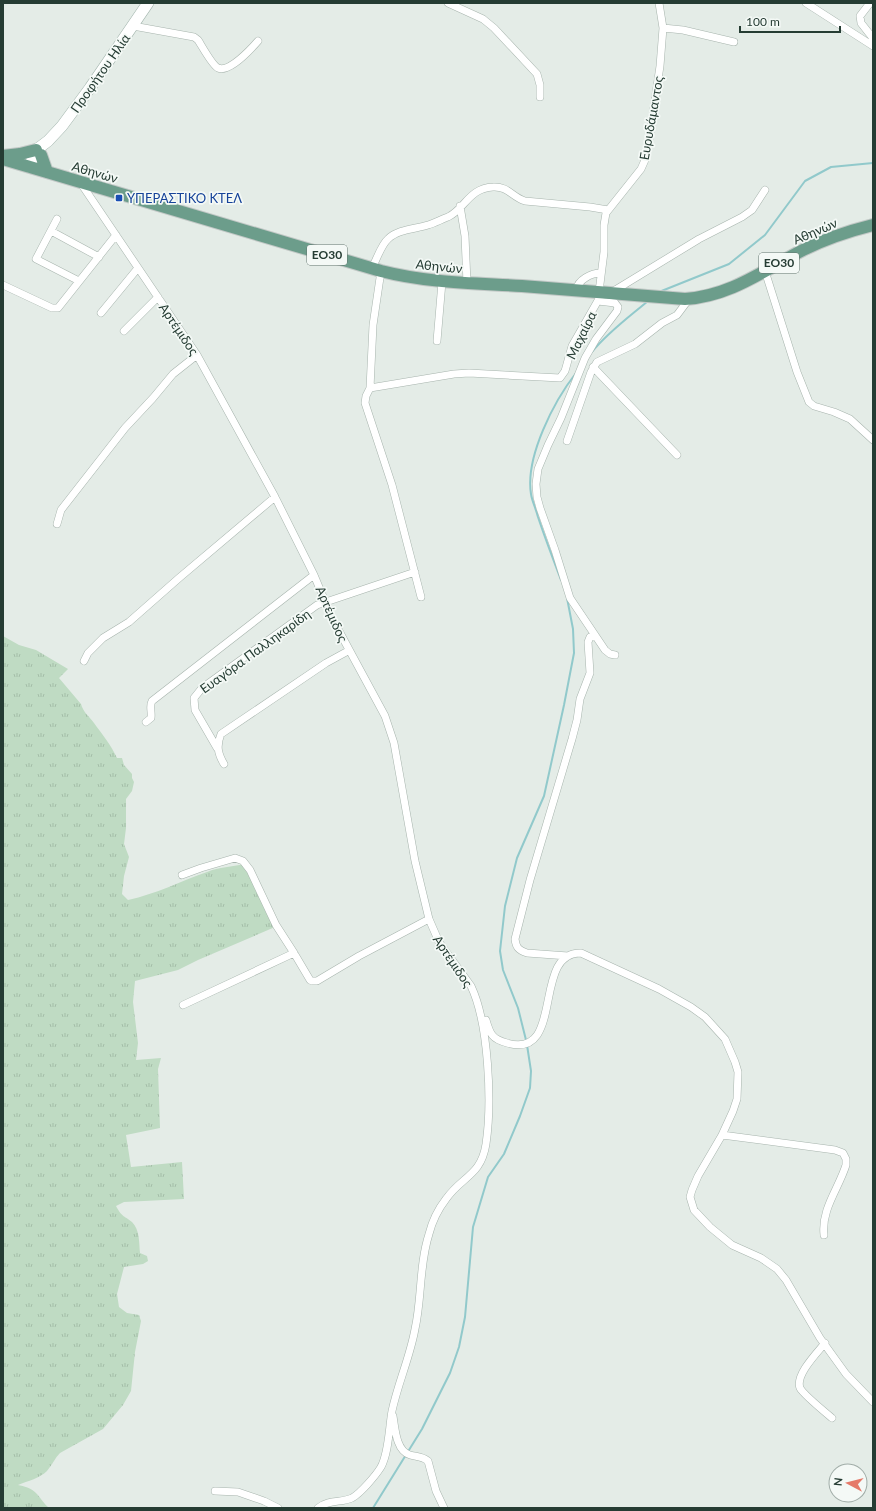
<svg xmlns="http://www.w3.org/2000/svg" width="876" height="1511" font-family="Lato,sans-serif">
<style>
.grass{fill:url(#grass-tufts)}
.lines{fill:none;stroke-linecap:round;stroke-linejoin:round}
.stream{stroke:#91c9cb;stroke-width:2}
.street-casing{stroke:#a7b4ad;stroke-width:8}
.secondary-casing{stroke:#a3b6ae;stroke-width:12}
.primary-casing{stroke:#c2c8c6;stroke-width:14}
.street{stroke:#fff;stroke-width:7}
.secondary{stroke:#fff;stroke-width:11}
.primary{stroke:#6c9d8b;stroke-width:12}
.transit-dot{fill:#1a4fb4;stroke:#f4f9f6;stroke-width:1.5}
.labels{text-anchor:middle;stroke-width:3.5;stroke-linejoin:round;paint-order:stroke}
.shield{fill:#f4f9f6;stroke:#63756e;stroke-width:1}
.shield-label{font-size:12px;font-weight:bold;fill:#253c33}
.street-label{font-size:13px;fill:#253c33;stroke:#f4f9f6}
.transit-label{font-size:13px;fill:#164399;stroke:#f4f9f6;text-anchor:start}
</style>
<defs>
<pattern id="grass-tufts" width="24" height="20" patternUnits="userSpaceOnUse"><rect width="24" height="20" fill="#bfdbc3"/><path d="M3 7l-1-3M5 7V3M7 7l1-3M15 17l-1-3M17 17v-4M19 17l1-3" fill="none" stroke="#a4bda8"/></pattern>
</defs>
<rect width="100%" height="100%" fill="#e4ece7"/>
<path class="grass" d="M 3,636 L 19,645 L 36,650 L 68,669 L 59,678 L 81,704 C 83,712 89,716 94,723 C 102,734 111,745 117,758 L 122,758 L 124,765 L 132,774 L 132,778 L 134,782 L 132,791 L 126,799 L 126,828 L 124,844 L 129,857 L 124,876 L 122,894 L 128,900 C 156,894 181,881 207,872 C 219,867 232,867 244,864 L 275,927 L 198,960 L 178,970 L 135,981 L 133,1002 L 138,1043 L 136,1060 L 161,1058 L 158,1069 L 160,1128 L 126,1135 L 131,1167 L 182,1162 L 184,1199 L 124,1202 L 116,1206 C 122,1217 123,1215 132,1222 C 140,1230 139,1243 140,1253 L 147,1256 L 148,1261 L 143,1264 L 124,1267 L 117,1294 L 119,1307 L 127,1313 L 139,1315 L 141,1321 L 135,1352 L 131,1391 L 123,1405 L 103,1429 L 60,1453 C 55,1458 52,1465 47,1471 C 40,1478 28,1481 18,1485 C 24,1486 31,1488 36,1493 C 41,1498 44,1504 49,1508 L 3,1508 Z"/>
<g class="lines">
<path class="stream" d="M 659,292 L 729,264 L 765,235 L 805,181 L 831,167 L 873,163
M 592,352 C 607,333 629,317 648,301
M 561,580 C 553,559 545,538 538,517 C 536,509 532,501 531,494 C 525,457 554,401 576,373
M 526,1040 L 518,1008 L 503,970 L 500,951 L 505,906 L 517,858 L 544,796 L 564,705 L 574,653 L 573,629 L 567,598
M 373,1508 L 422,1429 L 450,1373 L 459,1347 L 465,1317 L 473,1227 L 488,1177 L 504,1154 L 520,1116 L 530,1088 L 531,1071 L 527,1045"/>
<defs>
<path id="street" d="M 448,3 L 483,19 L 494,28 L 537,74 L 540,85 L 540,97
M 806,3 L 873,46
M 870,3 L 860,16 L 861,23 L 872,37 L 871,44
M 133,26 L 194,37 L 198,40 C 202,46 212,65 218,68 C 229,73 251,49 258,41
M 663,28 L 683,30 L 734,42
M 80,182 L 197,355 L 275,497 L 314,575 L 332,618 L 385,716 L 394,743 L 415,861 L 429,919 L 439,942 L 471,986 C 489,1024 492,1103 486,1144 C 481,1176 462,1176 446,1199 C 439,1208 432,1222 429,1234 C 419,1265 422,1298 415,1329 C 410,1357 398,1383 392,1411 C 389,1427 389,1452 381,1467 C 376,1475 361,1493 352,1498 C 342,1503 329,1499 318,1508
M 460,206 L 465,236 L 467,283
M 57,219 L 36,259 L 79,281
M 51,231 L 99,257
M 372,268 C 377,259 381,245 388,239 C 398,229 416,229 428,225 C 435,223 442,219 448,217 C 465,209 469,188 493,187 C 508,186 512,197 525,201 L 590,207 L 608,210
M 381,271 L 373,325 L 370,388 L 366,396 L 365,403 L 392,485 L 421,597
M 765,271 L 797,372 L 809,402 L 814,406 L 834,412 L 850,419 L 873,440
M 3,285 L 52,308 L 58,308 L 116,235
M 576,290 C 578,280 591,273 601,273
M 599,292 L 604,252 L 604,225 L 606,213 L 641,169 L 645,160 L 648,147 L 660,66 L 663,28 L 659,3
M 612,292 L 699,239 L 742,217 L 752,210 L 765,190
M 598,301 L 615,303 L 618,307 L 617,311 L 596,339 L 585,358 L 561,418 L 548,445 L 538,469 L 536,484 L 537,497 L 540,508 L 555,550 L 570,598 L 605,650 L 610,654 L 615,655
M 101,313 L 138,268
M 124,331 L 158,297
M 437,341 L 442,282
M 593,367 L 677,455
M 370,388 L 454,374 L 469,373 L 560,378 L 565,371 L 572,346 L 600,297
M 567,441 L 591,372 L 597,362 L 635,344 L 662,323 L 677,315 L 689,299
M 57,524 L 61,510 L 125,428 L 153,398 L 173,374 L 197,355
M 84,661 L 88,653 L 103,638 L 129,622 L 179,578 L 275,497
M 146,722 L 151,718 C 152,712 149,706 152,701 L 314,575
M 217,748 L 195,710 L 194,698 L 202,688 L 317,605 L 415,572
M 224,764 C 218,754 216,746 221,734 L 326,663 L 348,651
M 182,875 L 201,868 L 235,858 L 243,861 L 250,870 L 276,925 L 294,953
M 568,956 L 527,953 C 518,950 516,947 515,939 L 530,880 L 572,739 L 577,720 L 580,699 L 590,673 L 588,642 L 590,637 L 595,635
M 183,1005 L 294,953 L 310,980 L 312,981 L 317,981 L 359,956 L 429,919
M 486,1020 C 490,1034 492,1039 507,1043 C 566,1060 531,952 581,953 L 659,989 L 691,1007 L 705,1017 L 725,1039 L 735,1062 L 738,1072 L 737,1099 L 733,1111 L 722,1135 L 698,1176 L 692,1190 L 690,1197 L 694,1210 L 710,1227 L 732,1245 L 761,1258 L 777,1269 L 786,1280 L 820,1338 L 846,1374 L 873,1402
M 722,1135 L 835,1150 L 843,1153 L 846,1159 L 846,1165 C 839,1188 821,1209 824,1235
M 825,1343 C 817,1353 795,1375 800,1388 C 803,1394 826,1413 832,1418
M 393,1416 C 395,1428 396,1451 410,1455 C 417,1457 422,1456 428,1461 L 436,1491 L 444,1508
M 215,1491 L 238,1492 L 264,1501 L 278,1508"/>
<path id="secondary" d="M 29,167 L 36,150 L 48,141 L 62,126 L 90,88 L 148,3"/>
<path id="primary" d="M 41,155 L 47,172
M 3,156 L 20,154 L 36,150
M 3,159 L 381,271 C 428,283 474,283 522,286 C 576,290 631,295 685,299 C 731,296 764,270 803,250 C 825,239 849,231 873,225"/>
</defs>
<use href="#street" class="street-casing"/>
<use href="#secondary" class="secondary-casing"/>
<use href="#primary" class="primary-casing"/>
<use href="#street" class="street"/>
<use href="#secondary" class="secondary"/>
<use href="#primary" class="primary"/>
</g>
<rect class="transit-dot" x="115" y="194" width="8" height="8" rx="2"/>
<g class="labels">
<g class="shield">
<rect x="307" y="245" width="40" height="20" rx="3"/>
<rect x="759" y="253" width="40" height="20" rx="3"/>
</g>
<g class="shield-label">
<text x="327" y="259">ΕΟ30</text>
<text x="779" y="267">ΕΟ30</text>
</g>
<g class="street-label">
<text transform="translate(100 73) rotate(-55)" y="5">Προφήτου Ηλία</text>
<text transform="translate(651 118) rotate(-80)" y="5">Ευρυδάμαντος</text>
<text transform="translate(95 172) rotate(16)" y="5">Αθηνών</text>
<text transform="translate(815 231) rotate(-23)" y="5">Αθηνών</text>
<text transform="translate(439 266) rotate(6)" y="5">Αθηνών</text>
<text transform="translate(179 329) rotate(56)" y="5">Αρτέμιδος</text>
<text transform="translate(581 335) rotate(-64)" y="5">Μαχαίρα</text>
<text transform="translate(332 614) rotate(66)" y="5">Αρτέμιδος</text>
<text transform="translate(255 651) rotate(-36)" y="5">Ευαγόρα Παλληκαρίδη</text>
<text transform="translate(453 961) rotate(56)" y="5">Αρτέμιδος</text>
</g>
<g class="transit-label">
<text x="127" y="203">ΥΠΕΡΑΣΤΙΚΟ ΚΤΕΛ</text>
</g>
</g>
<rect width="876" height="1511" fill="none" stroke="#253c33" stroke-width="8"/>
<g transform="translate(848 1483) rotate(277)"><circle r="19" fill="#f4f9f6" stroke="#a1ada8"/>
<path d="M0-3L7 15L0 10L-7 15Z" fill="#e57969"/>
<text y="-6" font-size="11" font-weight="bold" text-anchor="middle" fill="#253c33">N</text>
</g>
<path d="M740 26v6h100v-6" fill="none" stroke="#253c33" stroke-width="2"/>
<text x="746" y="26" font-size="12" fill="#253c33" stroke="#f4f9f6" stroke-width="3" paint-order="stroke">100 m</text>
</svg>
